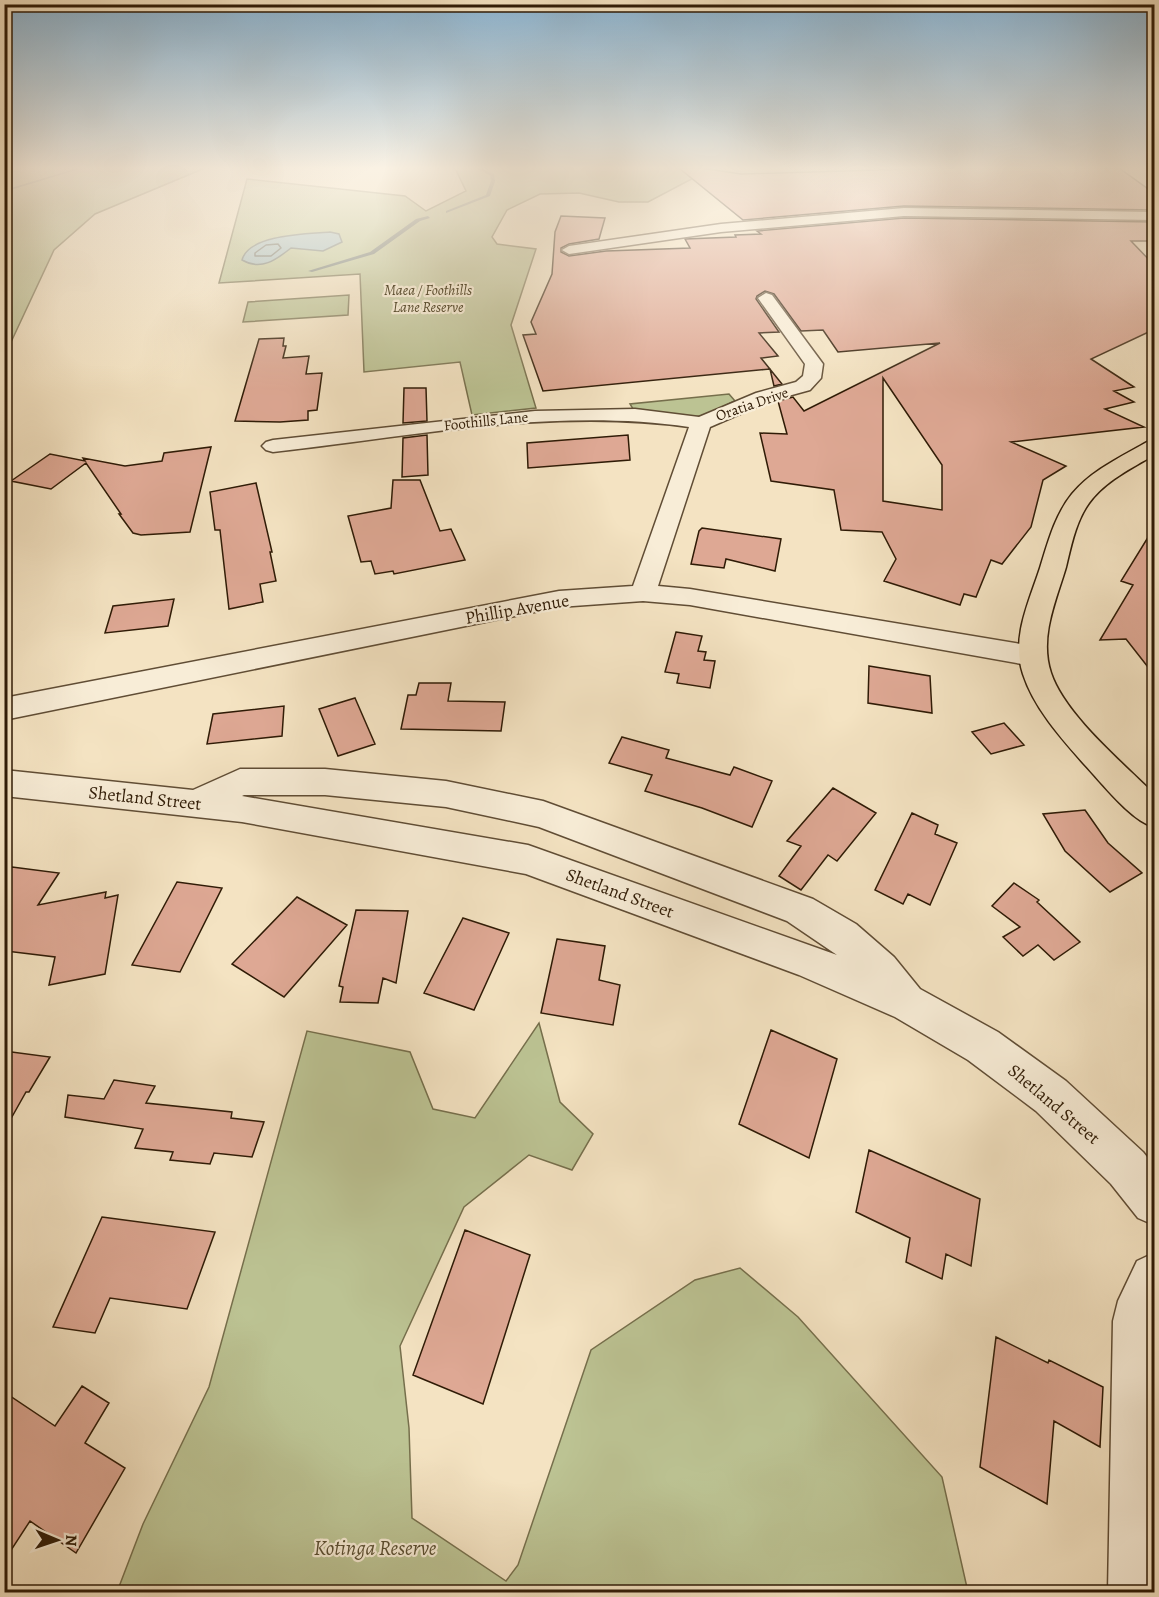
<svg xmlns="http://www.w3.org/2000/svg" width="1159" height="1597" font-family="Alegreya,serif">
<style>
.green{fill:#bcc393;stroke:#766f4c;stroke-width:1.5}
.water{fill:#a1bbbe;stroke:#737b74;stroke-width:1.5}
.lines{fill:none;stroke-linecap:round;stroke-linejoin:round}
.shore{stroke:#686b62;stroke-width:1.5}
.stream{fill:#737b74;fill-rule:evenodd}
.building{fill:#dea894;stroke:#2f1b06;stroke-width:1.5;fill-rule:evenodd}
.minor-casing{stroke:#604d35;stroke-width:3}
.major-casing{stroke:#2f1b06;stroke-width:3}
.minor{fill:#f8edd7;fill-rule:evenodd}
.major{fill:#f4e3c2;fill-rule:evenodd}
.labels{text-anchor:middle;stroke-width:4.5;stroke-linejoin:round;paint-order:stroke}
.far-park-label{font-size:15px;font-style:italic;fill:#594d30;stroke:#f8edd7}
.far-street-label{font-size:15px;fill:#2f1b06;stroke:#f8edd7}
.street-label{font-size:18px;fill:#2f1b06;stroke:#f8edd7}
.near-park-label{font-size:21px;font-style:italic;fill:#594d30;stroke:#f8edd7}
</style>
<rect width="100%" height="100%" fill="#f4e3c2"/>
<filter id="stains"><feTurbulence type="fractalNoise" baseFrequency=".00333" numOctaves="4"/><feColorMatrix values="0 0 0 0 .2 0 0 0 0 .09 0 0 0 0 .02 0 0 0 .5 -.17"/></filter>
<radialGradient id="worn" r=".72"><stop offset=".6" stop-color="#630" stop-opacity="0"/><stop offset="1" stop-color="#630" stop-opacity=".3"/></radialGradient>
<path class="green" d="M 5,168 L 205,168 L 95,214 L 54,250 L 5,355 Z
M 455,168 L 976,168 L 839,184 L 701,174 L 648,202 L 619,202 L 579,193 L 540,194 L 507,210 L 492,237 L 497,244 L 536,249 L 511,325 L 536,408 L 472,415 L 460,362 L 364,372 L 360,274 L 219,283 L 247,179 L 405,196 L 426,211 L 466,191 Z
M 349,295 L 348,315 L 243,322 L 248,302 Z
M 729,394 L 735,401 C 723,406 712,413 700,416 C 679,420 655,409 633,409 L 630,404 Z
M 539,1023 L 560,1102 L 593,1134 L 572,1170 L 529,1155 L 464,1207 L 400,1346 L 409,1428 L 412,1518 L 506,1581 L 518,1565 L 591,1350 L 695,1280 L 740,1268 L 798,1317 L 942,1477 L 968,1592 L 117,1592 L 143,1524 L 209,1387 L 307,1031 L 410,1052 L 433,1109 L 475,1118 Z"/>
<path class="water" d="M 330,232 L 339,234 L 342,242 L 323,251 L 291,248 C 276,260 261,271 242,260 C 249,234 308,234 330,232 Z"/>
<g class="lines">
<path class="shore" d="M 278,244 L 281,248 L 271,256 L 255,256 L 255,253 L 266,245 Z"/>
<path class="stream" d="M 78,168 L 83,168 L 4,192 L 4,190 Z
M 475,168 L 480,168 L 494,174 L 495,181 L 490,196 L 446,213 L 446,211 L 486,195 L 491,181 L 490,175 Z
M 428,216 L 430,218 L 420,221 L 374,254 L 312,272 L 308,271 L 370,252 L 416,219 Z"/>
</g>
<path class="building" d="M 679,168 L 701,168 L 741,174 L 943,168 L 1119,168 L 1155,194 L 1155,210 L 904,206 L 743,220 Z
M 561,216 L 605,218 L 599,239 L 569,244 L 561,248 L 561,252 L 569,256 L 606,251 L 690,248 L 685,239 L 736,237 L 735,235 L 761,234 L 757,231 L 904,218 L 1155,222 L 1155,241 L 1131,241 L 1155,266 L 1155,329 L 1091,359 L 1134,387 L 1114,391 L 1134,402 L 1105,409 L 1144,427 L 1011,442 L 1066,466 L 1043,480 L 1031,527 L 1002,564 L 991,560 L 976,597 L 964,594 L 960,605 L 884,581 L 896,559 L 882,532 L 841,530 L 834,490 L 771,481 L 760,433 L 787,434 L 778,401 L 793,397 L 804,411 L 940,343 L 838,352 L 823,330 L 801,331 L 774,294 L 765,291 L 757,296 L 756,299 L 779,332 L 759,333 L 778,356 L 761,358 L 782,384 L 774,386 L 770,369 L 543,391 L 523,335 L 536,334 L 531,322 L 552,274 L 555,232 ZM 883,378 L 942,465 L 942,510 L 883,501 Z
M 284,338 L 283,346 L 286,346 L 283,358 L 309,356 L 306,374 L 322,373 L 317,410 L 308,411 L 308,420 L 280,422 L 235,421 L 259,339 Z
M 404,388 L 426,388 L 427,421 L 403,423 Z
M 427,435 L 428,475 L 402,477 L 403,438 Z
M 628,435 L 630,460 L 528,468 L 527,443 Z
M 211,447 L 190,532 L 141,535 L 133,533 L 119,514 L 121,514 L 86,463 L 51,489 L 11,481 L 50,454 L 85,461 L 83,458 L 125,466 L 162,461 L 164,453 Z
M 393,480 L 420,480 L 440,531 L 451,529 L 465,560 L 394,574 L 393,571 L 375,574 L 371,561 L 361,562 L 348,516 L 391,508 Z
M 256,483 L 272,552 L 270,552 L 276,581 L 260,584 L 263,602 L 229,609 L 220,530 L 215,530 L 210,492 Z
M 1155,526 L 1155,676 L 1126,639 L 1100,640 L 1133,585 L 1121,581 Z
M 702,528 L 781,539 L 775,571 L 726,559 L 724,568 L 691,564 L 699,531 Z
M 174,599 L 168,626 L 105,633 L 113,606 Z
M 676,632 L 702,636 L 698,651 L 706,652 L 704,660 L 715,661 L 710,688 L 677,683 L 679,674 L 665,672 Z
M 869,666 L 930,676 L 932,713 L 868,703 Z
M 419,683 L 451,683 L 448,701 L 505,702 L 501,731 L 401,729 L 408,695 L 416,695 Z
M 355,698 L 375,744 L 338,756 L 319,709 Z
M 284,706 L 282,736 L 207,744 L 213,714 Z
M 1004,723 L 1024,745 L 991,754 L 972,732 Z
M 622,737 L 669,750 L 666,758 L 730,775 L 734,767 L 772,781 L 752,827 L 702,808 L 645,791 L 652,775 L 609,763 Z
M 833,788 L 876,813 L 837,861 L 828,855 L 801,890 L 779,876 L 801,846 L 787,841 Z
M 1085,810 L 1108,843 L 1142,873 L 1110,892 L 1065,851 L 1043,814 Z
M 912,813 L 938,825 L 935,834 L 957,843 L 930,905 L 908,894 L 903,904 L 875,890 Z
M 12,867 L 59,873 L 38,905 L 106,892 L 105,898 L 118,895 L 105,974 L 49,985 L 55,957 L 6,951 L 4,954 L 4,878 Z
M 177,882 L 222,888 L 180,972 L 132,965 Z
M 1014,883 L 1039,900 L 1037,902 L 1080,942 L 1054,960 L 1038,945 L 1023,956 L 1003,937 L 1020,927 L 992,906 Z
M 297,897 L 347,925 L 284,997 L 232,964 Z
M 356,910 L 408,911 L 396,983 L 383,978 L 378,1003 L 340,1002 L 343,987 L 339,986 Z
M 463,918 L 509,933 L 474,1010 L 424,993 Z
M 557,939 L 605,946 L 599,980 L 620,985 L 613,1025 L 541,1013 Z
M 771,1030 L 837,1059 L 809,1158 L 739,1124 Z
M 4,1051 L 50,1057 L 29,1092 L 26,1092 L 4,1131 Z
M 114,1080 L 155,1086 L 146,1103 L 232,1112 L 231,1118 L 264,1122 L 252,1157 L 214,1153 L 210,1164 L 170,1160 L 173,1152 L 135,1148 L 143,1129 L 65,1117 L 68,1095 L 104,1099 Z
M 869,1150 L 980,1199 L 971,1266 L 946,1254 L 942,1279 L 906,1262 L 910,1238 L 856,1212 Z
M 102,1217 L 215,1232 L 187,1309 L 110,1298 L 95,1333 L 53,1327 Z
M 465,1230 L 530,1255 L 483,1404 L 413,1375 Z
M 996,1337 L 1048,1363 L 1049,1360 L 1103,1387 L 1100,1447 L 1054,1421 L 1047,1504 L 980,1467 Z
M 82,1386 L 109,1403 L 85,1443 L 125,1468 L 76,1553 L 30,1521 L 4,1561 L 4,1392 L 55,1426 Z"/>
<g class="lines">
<defs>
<path id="minor" d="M 904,208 L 1154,212 L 1154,220 L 904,216 L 721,232 L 569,254 L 562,250 L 569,246 L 721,224 Z
M 766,293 L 772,295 L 823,364 L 821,378 L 810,390 L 770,401 L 710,427 L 658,586 L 690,589 L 1033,646 L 1043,649 L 1047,656 L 1043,663 L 1033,666 L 690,605 L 643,601 L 559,607 L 4,720 L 4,698 L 559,591 L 633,586 L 689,427 C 553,407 409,437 273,452 L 266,450 L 262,446 L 266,442 L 273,440 L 535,411 L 635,409 L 699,417 L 756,393 L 796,382 L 803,376 L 805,364 L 758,298 Z
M 240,769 L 325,769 L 446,781 L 543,801 L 813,899 L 856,924 L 894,957 L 920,989 L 998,1032 L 1066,1081 L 1143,1152 L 1154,1166 L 1154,1225 L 1138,1218 L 1111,1184 L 1036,1111 L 968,1060 L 895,1017 L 799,975 L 526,874 L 242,822 L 4,796 L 4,770 L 193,790 ZM 244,795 L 325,795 L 446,807 L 539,827 L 787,921 L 837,955 L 528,845 L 242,796 Z
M 1154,1253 L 1154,1592 L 1108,1592 L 1113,1321 L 1118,1301 L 1137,1261 Z"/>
<path id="major" d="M 1154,440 L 1154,455 C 1132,468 1105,481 1089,503 C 1076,521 1071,546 1066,567 C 1056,601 1039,637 1051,673 C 1065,715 1123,763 1154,794 L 1154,827 C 1130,820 1102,783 1084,764 C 1061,738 1034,708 1023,674 C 1011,638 1029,602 1040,568 C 1048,542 1055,515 1072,494 C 1092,470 1121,457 1147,442 Z"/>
</defs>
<use href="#minor" class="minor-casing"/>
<use href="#major" class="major-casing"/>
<use href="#minor" class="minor"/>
<use href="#major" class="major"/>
</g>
<linearGradient id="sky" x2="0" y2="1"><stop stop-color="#8bb7d7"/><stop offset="0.43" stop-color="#faf2e4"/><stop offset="1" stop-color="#faf2e4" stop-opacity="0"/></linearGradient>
<rect width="1159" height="391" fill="url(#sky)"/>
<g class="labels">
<g class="far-park-label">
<text x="428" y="295">Maea / Foothills<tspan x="428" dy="17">Lane Reserve</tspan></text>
</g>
<g class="far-street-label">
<text transform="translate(752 404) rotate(-19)" y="5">Oratia Drive</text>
<text transform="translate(486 421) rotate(-6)" y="5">Foothills Lane</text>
</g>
<g class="street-label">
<text transform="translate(517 609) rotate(-10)" y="6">Phillip Avenue</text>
<text transform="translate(145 798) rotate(6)" y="6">Shetland Street</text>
<text transform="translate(620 893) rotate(20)" y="6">Shetland Street</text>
<text transform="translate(1054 1104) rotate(40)" y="6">Shetland Street</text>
</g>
<g class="near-park-label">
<text x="375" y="1555">Kotinga Reserve</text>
</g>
</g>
<rect width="1159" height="1597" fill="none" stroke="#f4e3c2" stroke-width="24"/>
<rect x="6" y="6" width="1147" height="1585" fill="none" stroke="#2f1b06" stroke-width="3"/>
<rect x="12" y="12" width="1135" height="1573" fill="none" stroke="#2f1b06" stroke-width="1.5"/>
<g transform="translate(57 1540) rotate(92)" stroke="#f8edd7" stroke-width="4.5" paint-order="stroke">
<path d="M0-4.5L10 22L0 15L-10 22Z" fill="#2f1b06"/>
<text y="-9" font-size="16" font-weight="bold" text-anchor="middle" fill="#2f1b06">N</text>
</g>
<rect width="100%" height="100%" filter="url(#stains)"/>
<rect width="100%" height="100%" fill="url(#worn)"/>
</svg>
